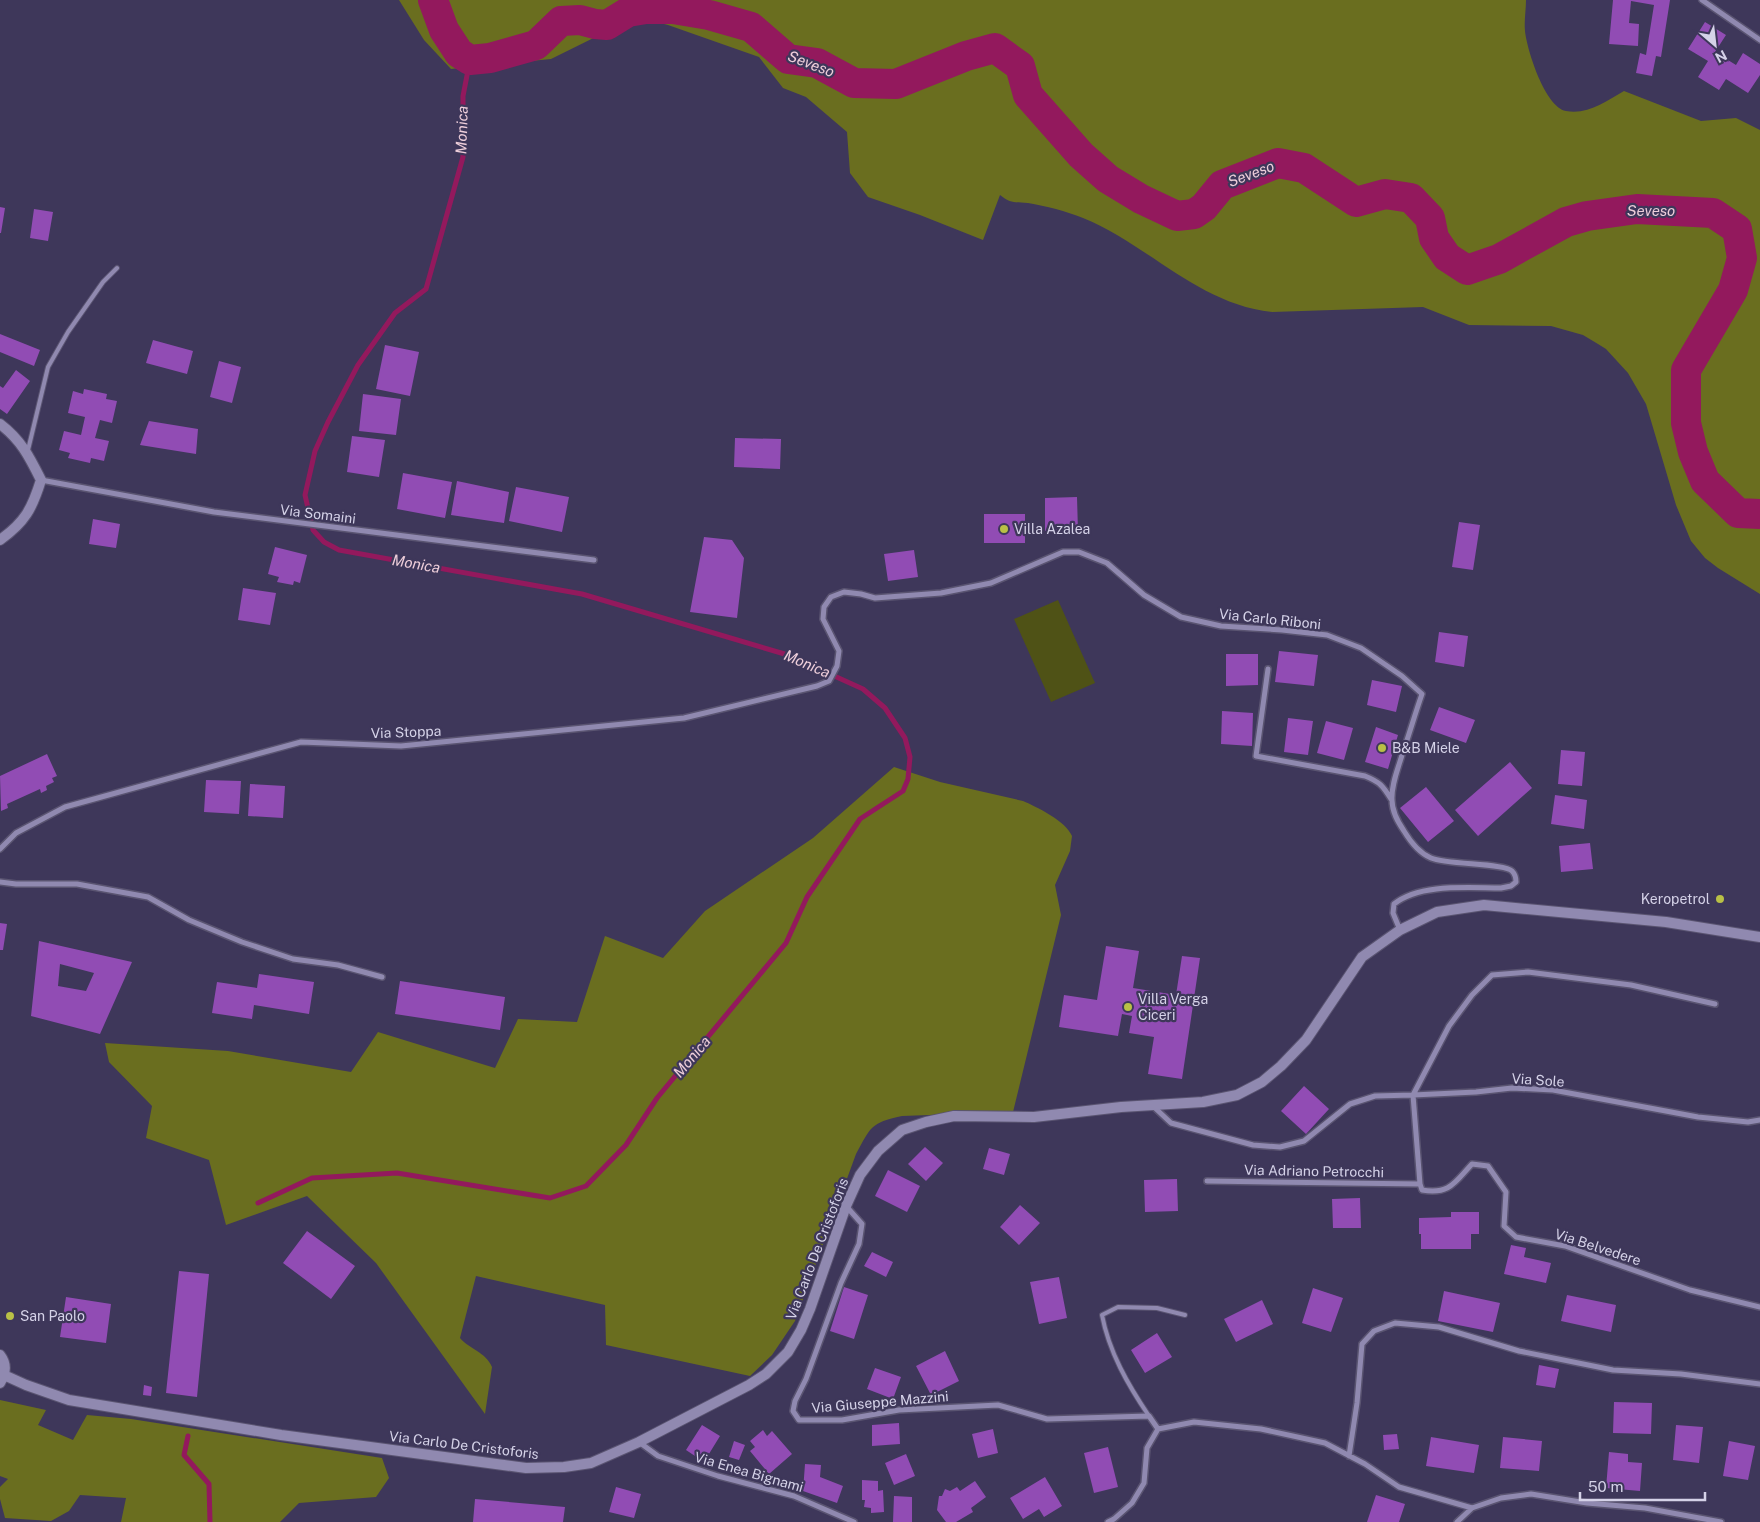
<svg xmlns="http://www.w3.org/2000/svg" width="1760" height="1522" font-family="'Public Sans',sans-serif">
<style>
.green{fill:#4f5216}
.forest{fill:#6a6e1f}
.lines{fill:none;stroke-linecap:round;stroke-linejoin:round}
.stream{stroke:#93195d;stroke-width:5}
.river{stroke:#93195d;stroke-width:30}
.building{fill:#914cb4;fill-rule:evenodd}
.lane-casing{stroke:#5a5471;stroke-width:6}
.street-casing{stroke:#5a5471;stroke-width:8}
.secondary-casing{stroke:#5a5471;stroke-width:12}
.lane{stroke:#9089b0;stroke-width:4}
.street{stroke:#9089b0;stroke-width:5}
.secondary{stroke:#9089b0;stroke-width:10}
.poi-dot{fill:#b9c046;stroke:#3e375a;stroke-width:2}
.labels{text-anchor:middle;stroke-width:4.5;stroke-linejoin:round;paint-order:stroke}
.street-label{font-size:14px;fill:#d5d2e8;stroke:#3e375a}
.poi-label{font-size:14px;fill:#d5d2e8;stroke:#3e375a;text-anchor:start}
.water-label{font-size:15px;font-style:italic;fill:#eeceda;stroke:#3e375a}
</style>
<rect width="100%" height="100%" fill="#3e375a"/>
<path class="green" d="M 1058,600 L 1095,683 L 1051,702 L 1014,619 Z"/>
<path class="forest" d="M 399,0 L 1526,0 C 1526,10 1524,21 1525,31 C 1527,50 1545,107 1566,111 C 1588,115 1606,101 1624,91 L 1701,121 L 1736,118 L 1760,130 L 1760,594 L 1718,568 L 1705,558 L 1691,541 L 1676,505 L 1646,404 L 1628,373 L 1606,349 L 1598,344 L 1583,335 L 1551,326 L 1469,325 L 1423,307 L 1272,312 C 1198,304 1149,245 1083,218 C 1066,211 1046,206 1028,203 C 1015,202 1011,204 1000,195 L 983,240 L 920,215 L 868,197 L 850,173 L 847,132 L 806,97 L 783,88 L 759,57 L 668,25 L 636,17 L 551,59 L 451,69 L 424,40 Z
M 894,767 L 940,782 L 1023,801 C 1037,807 1066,821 1072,836 L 1070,851 L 1055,885 L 1061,915 L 1013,1112 L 902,1116 C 870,1123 871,1127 856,1154 L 795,1321 L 772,1355 L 750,1376 L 606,1345 L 605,1305 L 476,1276 L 460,1338 C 469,1349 486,1352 492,1367 L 485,1414 L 376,1263 L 307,1196 L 226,1225 L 209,1160 L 146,1138 L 152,1106 L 109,1062 L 105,1043 L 228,1051 L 351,1072 L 378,1032 L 495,1068 L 518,1019 L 577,1022 L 605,936 L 663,958 L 705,911 L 813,838 Z
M 0,1400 L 46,1410 L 38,1425 L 73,1440 L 87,1415 L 131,1419 L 382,1458 L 389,1478 L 376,1497 L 299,1503 L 280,1522 L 121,1522 L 126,1498 L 80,1495 L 69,1511 L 51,1521 L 5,1518 L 0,1499 L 0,1487 L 8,1479 L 0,1476 Z"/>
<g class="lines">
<path class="stream" d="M 258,1203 L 312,1178 L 397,1173 L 550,1198 L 586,1186 L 626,1145 L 657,1098 L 786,943 L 807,897 L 860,819 L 903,791 L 908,779 L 910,757 L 905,738 L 885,708 L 863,689 L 788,655 L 582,594 L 339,550 L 324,542 L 313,530 L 305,495 L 315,451 L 328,422 L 358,365 L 395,313 L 426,289 L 463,157 L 463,96 L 470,60
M 188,1436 L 184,1455 L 209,1484 L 210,1522"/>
<path class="river" d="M 433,0 L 444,30 L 459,53 L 470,60 L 490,58 L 536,45 L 561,21 L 580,20 L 595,24 L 607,25 L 628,12 L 646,9 L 673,9 L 709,15 L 751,27 L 788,59 L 817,63 L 854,83 L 896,84 L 966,56 L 995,48 L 1020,66 L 1028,95 L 1081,155 L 1108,179 L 1141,199 L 1177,216 L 1194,214 L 1204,207 L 1222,185 L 1278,163 L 1304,168 L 1356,202 L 1385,194 L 1411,198 L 1430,218 L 1434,238 L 1447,257 L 1467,270 L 1499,259 L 1566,222 L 1587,216 L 1637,209 L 1713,213 L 1737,229 L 1742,258 L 1733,290 L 1686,370 L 1686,423 L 1693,452 L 1705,481 L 1738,513 L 1760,514"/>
</g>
<path class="building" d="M 1613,0 L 1670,0 L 1661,57 L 1656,56 L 1652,76 L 1636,73 L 1640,53 L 1646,55 L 1654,5 L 1631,1 L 1629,23 L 1639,24 L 1638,46 L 1609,44 Z
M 1705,22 L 1726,35 L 1715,52 L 1736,65 L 1743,53 L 1760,64 L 1760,75 L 1748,93 L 1726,79 L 1719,90 L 1698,77 L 1708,61 L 1688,49 Z
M 0,207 L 5,208 L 1,233 L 0,233 Z
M 34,209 L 53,212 L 48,241 L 30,238 Z
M 0,334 L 40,350 L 34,366 L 0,352 Z
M 153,340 L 193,351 L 187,374 L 146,363 Z
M 385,345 L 419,352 L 410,396 L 376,389 Z
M 219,361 L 241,367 L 232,403 L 210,397 Z
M 16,370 L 30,381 L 7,414 L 0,409 L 0,386 L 3,388 Z
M 84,389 L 107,394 L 106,399 L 117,401 L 112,423 L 100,420 L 95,438 L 109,441 L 104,461 L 91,458 L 90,463 L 68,458 L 70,453 L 59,450 L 64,431 L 81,435 L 85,417 L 68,413 L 73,391 L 83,394 Z
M 363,394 L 401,399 L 396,435 L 359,431 Z
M 149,421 L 198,429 L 196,454 L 140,445 Z
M 352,436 L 385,440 L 379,477 L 347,472 Z
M 735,438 L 781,439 L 780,469 L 734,467 Z
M 403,473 L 452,482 L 445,518 L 397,509 Z
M 457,481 L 509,492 L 504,523 L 451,515 Z
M 516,487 L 569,497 L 562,532 L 509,521 Z
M 1077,497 L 1078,531 L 1045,531 L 1045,498 Z
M 984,514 L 1025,514 L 1025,543 L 984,543 Z
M 93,519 L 120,524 L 116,548 L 89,544 Z
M 1459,522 L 1480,525 L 1473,570 L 1452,567 Z
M 704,537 L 732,540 L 744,558 L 737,618 L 690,612 Z
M 275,547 L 307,555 L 300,583 L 294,581 L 293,585 L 277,582 L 279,577 L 268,574 Z
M 914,550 L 918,577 L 888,581 L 884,554 Z
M 243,588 L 276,593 L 270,625 L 238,620 Z
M 1439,632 L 1468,636 L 1464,667 L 1435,662 Z
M 1279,651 L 1318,655 L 1314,686 L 1275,682 Z
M 1226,654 L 1258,654 L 1258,685 L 1226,686 Z
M 1372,680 L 1402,686 L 1396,712 L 1367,705 Z
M 1439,707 L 1475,720 L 1466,743 L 1430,730 Z
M 1222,711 L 1253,713 L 1252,746 L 1221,744 Z
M 1288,718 L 1313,721 L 1308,755 L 1284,752 Z
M 1326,721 L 1353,728 L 1344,760 L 1317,753 Z
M 1376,727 L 1398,735 L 1388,769 L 1365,762 Z
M 1561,750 L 1585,752 L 1582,786 L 1558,784 Z
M 47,754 L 57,776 L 52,778 L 54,782 L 46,786 L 47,790 L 41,793 L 40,789 L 7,804 L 8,808 L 1,811 L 0,776 Z
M 1510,762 L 1532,788 L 1478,836 L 1455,810 Z
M 206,780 L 241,781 L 239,814 L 204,812 Z
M 250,784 L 285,786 L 283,818 L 248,816 Z
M 1426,787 L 1454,821 L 1428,842 L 1400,808 Z
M 1555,795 L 1587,800 L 1584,829 L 1551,824 Z
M 1590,843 L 1593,869 L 1561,872 L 1559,846 Z
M 0,923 L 7,924 L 3,950 L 0,950 Z
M 39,941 L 132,962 L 100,1034 L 31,1016 ZM 60,964 L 94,973 L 86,991 L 58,986 Z
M 1106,946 L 1139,951 L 1133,988 L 1176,995 L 1182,956 L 1200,958 L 1182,1079 L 1148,1074 L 1154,1037 L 1129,1033 L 1132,1016 L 1122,1014 L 1118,1036 L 1059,1027 L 1064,995 L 1097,1000 Z
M 259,974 L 314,982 L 309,1014 L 254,1005 L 252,1019 L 212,1013 L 217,982 L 257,988 Z
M 400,981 L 505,997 L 500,1030 L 395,1014 Z
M 1304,1086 L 1329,1109 L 1306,1134 L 1281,1111 Z
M 925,1147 L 943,1163 L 926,1181 L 908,1164 Z
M 989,1148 L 1010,1154 L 1004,1175 L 983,1169 Z
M 888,1170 L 920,1186 L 907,1212 L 875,1196 Z
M 1177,1179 L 1178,1211 L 1145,1212 L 1144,1180 Z
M 1360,1198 L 1361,1228 L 1333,1228 L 1332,1199 Z
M 1020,1205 L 1040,1223 L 1019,1245 L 1000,1227 Z
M 1451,1212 L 1479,1212 L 1479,1234 L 1471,1234 L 1471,1249 L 1421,1249 L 1421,1234 L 1419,1234 L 1419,1218 L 1451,1217 Z
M 307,1231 L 355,1266 L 331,1299 L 283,1263 Z
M 1511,1245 L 1526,1248 L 1524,1257 L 1551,1263 L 1546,1283 L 1504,1274 Z
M 872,1252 L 893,1262 L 886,1277 L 864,1266 Z
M 179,1271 L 209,1274 L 197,1397 L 166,1393 Z
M 1059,1277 L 1067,1318 L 1039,1324 L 1030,1282 Z
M 844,1287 L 868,1295 L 854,1339 L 830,1331 Z
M 1313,1288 L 1343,1298 L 1331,1332 L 1302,1323 Z
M 1444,1291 L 1500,1303 L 1493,1332 L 1438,1321 Z
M 1567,1295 L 1616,1305 L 1611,1332 L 1561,1321 Z
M 66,1297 L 111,1304 L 106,1343 L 60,1337 Z
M 1262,1300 L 1273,1324 L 1236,1342 L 1224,1319 Z
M 1157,1333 L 1172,1357 L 1145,1373 L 1131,1350 Z
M 945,1351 L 959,1381 L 931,1395 L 916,1366 Z
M 1539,1365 L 1559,1369 L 1555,1388 L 1536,1385 Z
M 875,1368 L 901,1377 L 893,1399 L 867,1389 Z
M 144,1385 L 152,1387 L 151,1396 L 143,1395 Z
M 1614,1402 L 1652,1403 L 1651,1434 L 1613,1433 Z
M 899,1423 L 900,1444 L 872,1446 L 872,1425 Z
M 702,1425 L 720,1436 L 704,1462 L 686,1450 Z
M 1676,1425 L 1703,1427 L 1699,1463 L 1673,1460 Z
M 993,1429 L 998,1453 L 978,1458 L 972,1434 Z
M 763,1430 L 767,1436 L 772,1431 L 792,1454 L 769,1474 L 750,1451 L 755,1447 L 750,1441 Z
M 1397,1434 L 1399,1449 L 1384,1450 L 1383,1435 Z
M 1431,1437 L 1479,1445 L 1474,1473 L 1426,1466 Z
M 1503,1437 L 1542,1441 L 1539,1471 L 1500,1468 Z
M 734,1441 L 745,1445 L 739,1460 L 729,1457 Z
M 1729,1441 L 1755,1446 L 1748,1480 L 1723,1476 Z
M 1108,1447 L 1118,1487 L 1094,1493 L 1084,1453 Z
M 1609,1452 L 1628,1454 L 1628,1462 L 1642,1463 L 1640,1491 L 1606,1488 Z
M 906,1454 L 915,1476 L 894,1485 L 885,1463 Z
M 805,1464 L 821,1465 L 820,1477 L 843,1486 L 837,1503 L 803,1491 Z
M 1045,1477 L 1062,1506 L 1044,1517 L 1039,1509 L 1023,1519 L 1010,1498 Z
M 862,1480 L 878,1481 L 878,1491 L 883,1490 L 884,1512 L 871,1513 L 871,1508 L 864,1507 L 865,1500 L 862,1500 Z
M 975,1481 L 986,1497 L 971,1508 L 973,1512 L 956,1522 L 946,1522 L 937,1510 L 939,1496 L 942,1496 L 945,1489 L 950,1491 L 957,1487 L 960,1491 Z
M 616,1487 L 641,1494 L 634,1518 L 609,1512 Z
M 1376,1495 L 1405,1504 L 1399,1522 L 1367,1522 Z
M 894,1496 L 912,1497 L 912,1522 L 893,1522 Z
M 475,1499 L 565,1507 L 563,1522 L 473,1522 Z"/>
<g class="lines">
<defs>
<path id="lane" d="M 28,450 L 48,367 L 68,332 L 103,282 L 117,268
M 1149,1416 C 1128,1385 1109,1352 1102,1315 L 1118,1307 L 1157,1308 L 1185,1315"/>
<path id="street" d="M 1702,0 L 1760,40
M 41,480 L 214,512 L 594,560
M 1268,669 L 1256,756 L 1365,776 C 1380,782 1383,786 1391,799
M 0,849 L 16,833 L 65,807 L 301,742 L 401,746 L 684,718 L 817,686 L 829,681 L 837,666 L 839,651 L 823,619 L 824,607 L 831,597 L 844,592 L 861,594 L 875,598 L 941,593 L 991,583 L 1063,552 L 1079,552 L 1107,563 L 1144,595 L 1181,617 L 1221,626 L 1282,630 L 1327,635 L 1361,648 L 1402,676 L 1422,694 C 1415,714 1409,735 1402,755 C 1398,769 1391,785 1392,800 C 1392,812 1398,822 1404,831 C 1410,841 1419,853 1431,858 C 1448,865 1504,863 1512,871 C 1515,874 1516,878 1516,882 L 1511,886 L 1501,888 C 1469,888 1420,883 1394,904 L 1393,913 L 1400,930
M 0,882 L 16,884 L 77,884 L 148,897 L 189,920 L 242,942 L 293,959 L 338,965 L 382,977
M 1413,1095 L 1449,1026 L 1472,995 L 1492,975 L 1528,972 L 1631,985 L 1715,1004
M 1413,1095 L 1476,1092 L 1512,1088 L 1553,1090 L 1698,1117 L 1748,1122 L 1760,1120
M 1154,1107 L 1171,1123 L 1253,1145 L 1280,1147 L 1304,1141 L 1350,1104 L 1375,1096 L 1413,1095 L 1420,1184 L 1422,1190 C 1450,1195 1455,1182 1472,1164 L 1488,1166 L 1506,1192 L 1504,1226 L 1516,1237 L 1565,1246 L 1690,1290 L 1760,1307
M 1207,1181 L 1420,1184
M 846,1206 L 862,1224 L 859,1244 L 841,1283 L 806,1379 L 795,1401 L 793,1411 L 799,1420 L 842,1420 L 899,1410 L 998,1405 L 1047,1419 L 1149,1416 L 1158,1429
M 639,1442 L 658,1456 L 718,1476 L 794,1496 L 854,1522
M 1349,1456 L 1357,1403 L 1362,1344 L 1374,1331 L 1395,1323 L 1439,1327 L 1519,1351 L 1613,1370 L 1681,1374 L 1760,1384
M 1108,1522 L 1114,1519 L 1132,1503 L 1144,1483 L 1147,1448 L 1158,1429 L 1194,1422 L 1261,1429 L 1325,1443 L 1365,1464 L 1399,1487 L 1472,1508 L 1501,1498 L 1531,1494 L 1587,1503 L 1645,1508 L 1721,1522
M 1457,1522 L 1472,1508"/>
<path id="secondary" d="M 0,424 C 21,440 29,456 41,480 C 32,509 25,522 0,540
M 0,1355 C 7,1364 6,1373 0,1383
M 4,1375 L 26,1385 L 69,1400 L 281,1435 L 526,1468 L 564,1467 L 591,1463 L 639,1442 L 749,1385 L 766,1374 L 788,1352 L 801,1330 L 810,1309 L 846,1206 L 860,1175 L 878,1151 L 902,1130 L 926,1122 L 954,1116 L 1034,1117 L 1121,1107 L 1203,1102 L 1237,1095 L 1262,1082 L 1281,1066 L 1306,1040 L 1362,957 L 1400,930 L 1437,912 L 1484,905 L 1666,922 L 1760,937"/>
</defs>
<use href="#lane" class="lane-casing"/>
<use href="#street" class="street-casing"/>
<use href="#secondary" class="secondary-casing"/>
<use href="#lane" class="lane"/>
<use href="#street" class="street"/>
<use href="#secondary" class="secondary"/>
</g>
<g class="poi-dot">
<circle cx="1004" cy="529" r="5"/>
<circle cx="1382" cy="748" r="5"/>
<circle cx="1720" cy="899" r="5"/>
<circle cx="1128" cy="1007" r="5"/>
<circle cx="10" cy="1316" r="5"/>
</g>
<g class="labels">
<g class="street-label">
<text transform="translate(318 514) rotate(7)" y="5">Via Somaini</text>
<text transform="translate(1270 619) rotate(6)" y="5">Via Carlo Riboni</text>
<text transform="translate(406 732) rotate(-2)" y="5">Via Stoppa</text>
<text transform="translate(1538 1080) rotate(4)" y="5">Via Sole</text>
<text transform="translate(1314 1171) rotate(1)" y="5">Via Adriano Petrocchi</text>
<text transform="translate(1598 1247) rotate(18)" y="5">Via Belvedere</text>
<text transform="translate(817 1249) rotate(-69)" y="5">Via Carlo De Cristoforis</text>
<text transform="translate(880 1402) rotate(-5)" y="5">Via Giuseppe Mazzini</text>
<text transform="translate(464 1445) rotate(7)" y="5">Via Carlo De Cristoforis</text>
<text transform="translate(749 1472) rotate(16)" y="5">Via Enea Bignami</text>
</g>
<g class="poi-label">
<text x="1014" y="534">Villa Azalea</text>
<text x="1392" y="753">B&amp;B Miele</text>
<text x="1710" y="904" text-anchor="end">Keropetrol</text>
<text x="1138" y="1004">Villa Verga<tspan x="1138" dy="16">Ciceri</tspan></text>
<text x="20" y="1321">San Paolo</text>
</g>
<g class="water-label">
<text transform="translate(811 64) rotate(21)" y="5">Seveso</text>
<text transform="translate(462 130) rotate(-88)" y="5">Monica</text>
<text transform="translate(1251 174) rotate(-21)" y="5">Seveso</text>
<text x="1651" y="216">Seveso</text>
<text transform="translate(416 564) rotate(10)" y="5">Monica</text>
<text transform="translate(807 664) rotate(23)" y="5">Monica</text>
<text transform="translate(692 1057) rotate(-50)" y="5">Monica</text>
</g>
</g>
<g transform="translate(1715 45) rotate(152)" stroke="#3e375a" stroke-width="4" paint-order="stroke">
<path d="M0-4L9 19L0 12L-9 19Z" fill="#d5d2e8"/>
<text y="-8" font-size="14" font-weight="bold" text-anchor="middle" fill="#d5d2e8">N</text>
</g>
<path d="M1580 1492v8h125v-8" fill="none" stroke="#d5d2e8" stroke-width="2.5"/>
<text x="1588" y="1492" font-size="15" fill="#d5d2e8" stroke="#3e375a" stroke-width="4" paint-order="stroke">50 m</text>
</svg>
